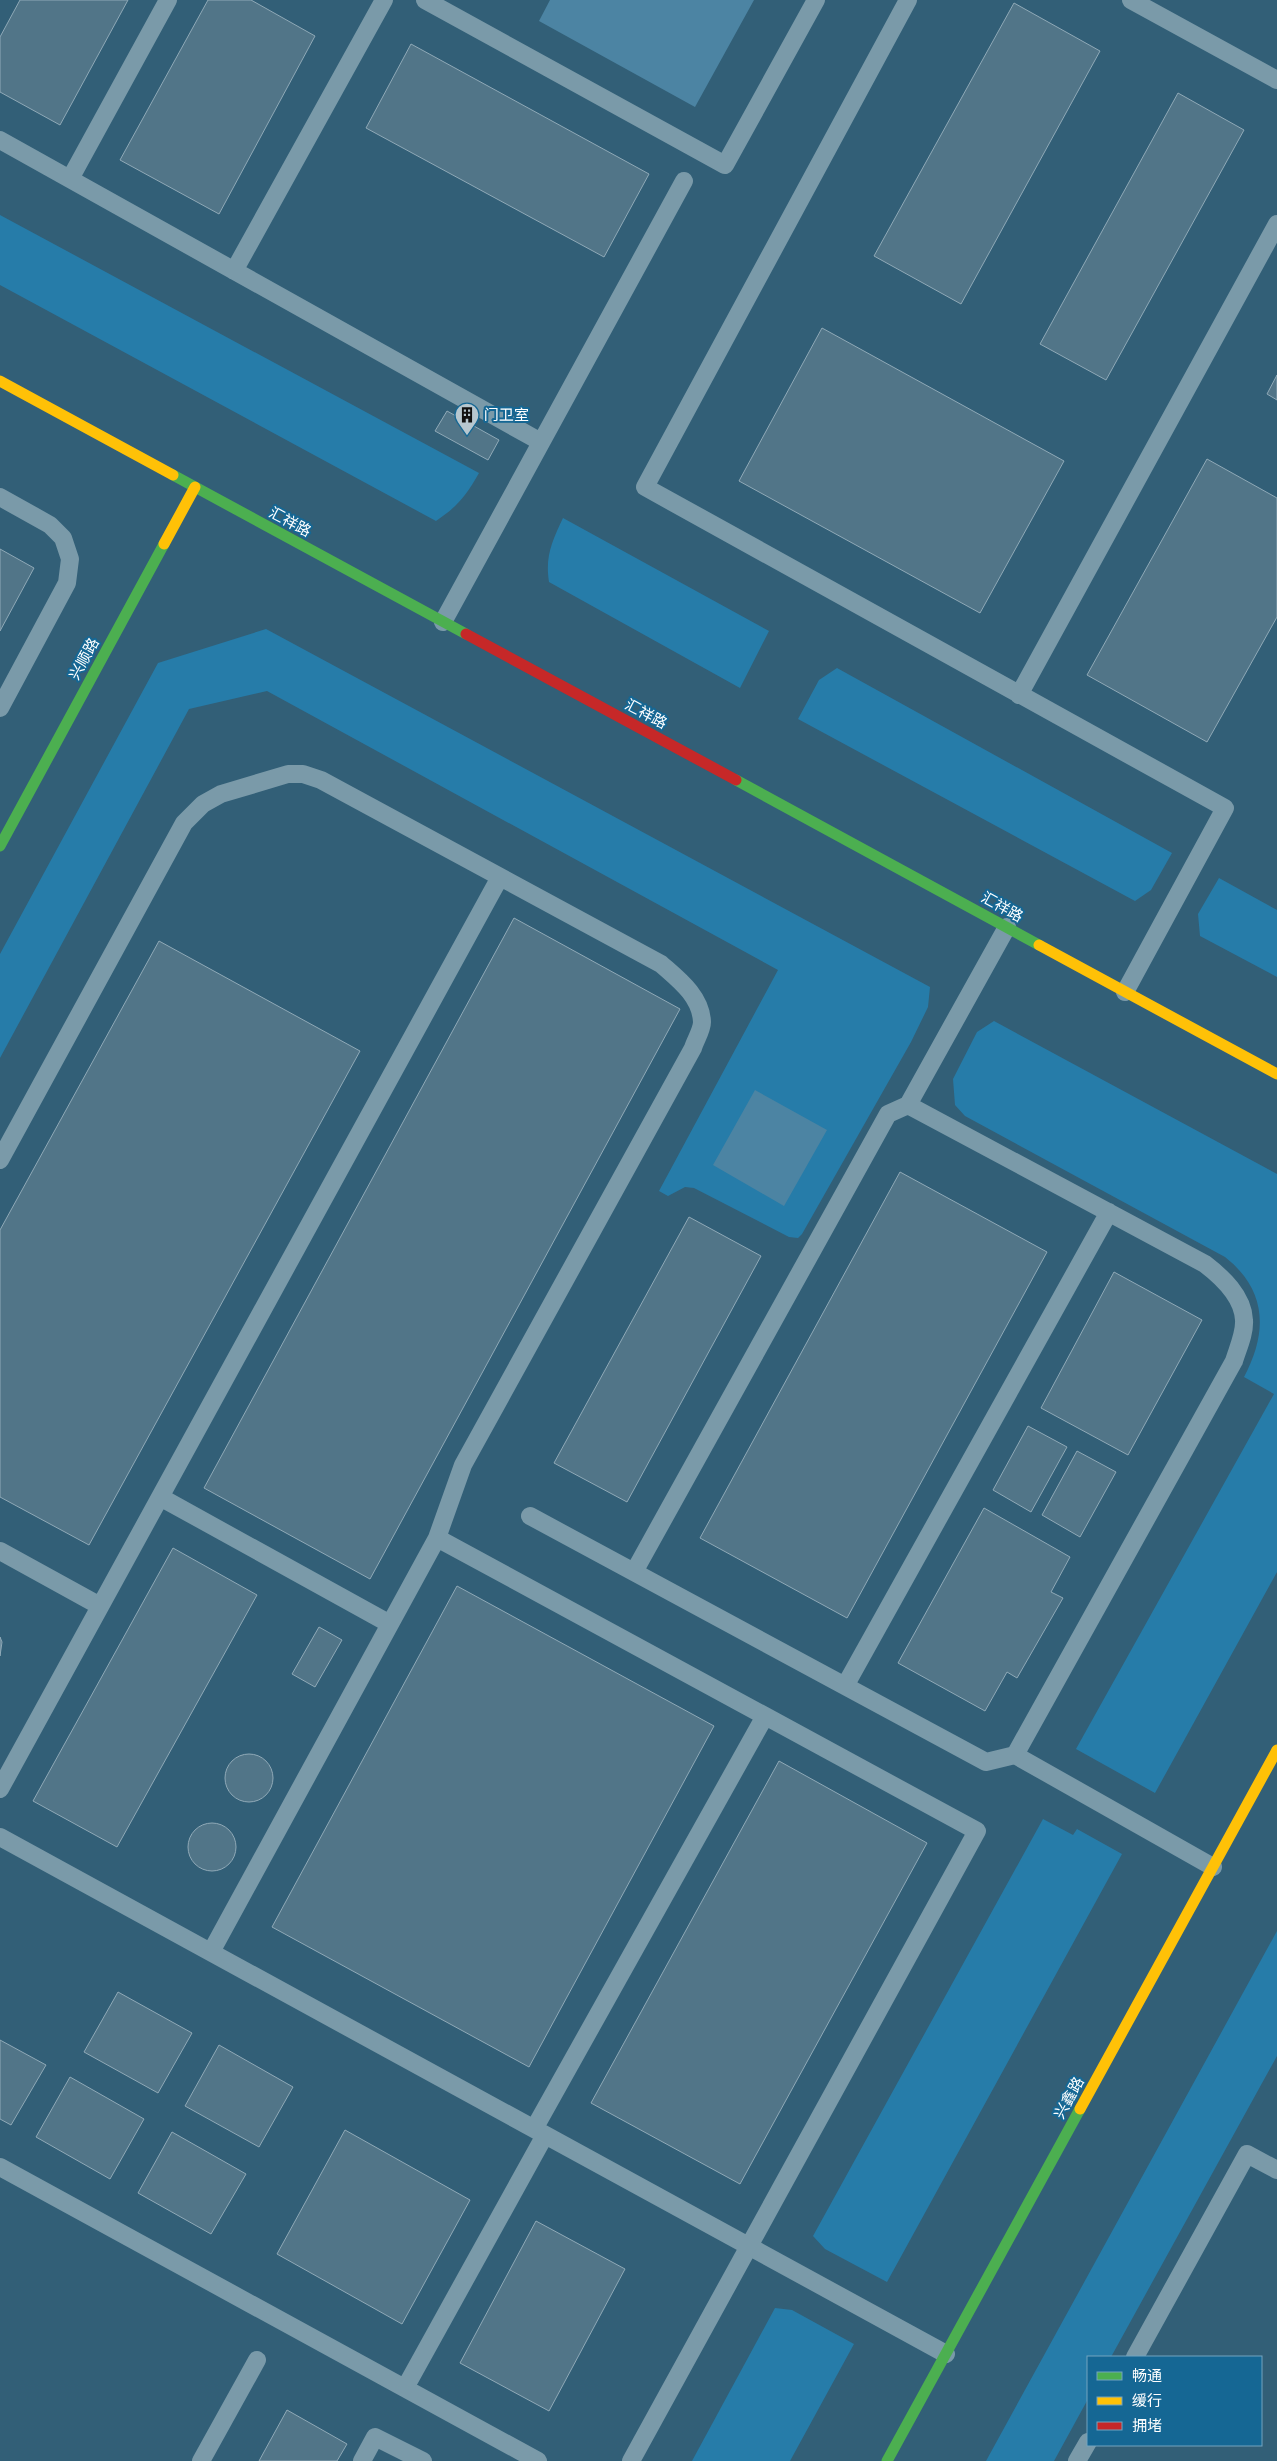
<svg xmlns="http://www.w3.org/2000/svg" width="1277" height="2461" font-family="'Alegreya Sans','Noto Sans SC',sans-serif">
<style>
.green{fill:#267ca9}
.water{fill:#4c84a3}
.building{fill:#517588;stroke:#8fa9b7}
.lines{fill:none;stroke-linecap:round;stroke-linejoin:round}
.lane{stroke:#7a9aa9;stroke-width:18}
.fast{stroke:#4caf50;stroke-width:11}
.slow{stroke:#ffc107;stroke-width:11}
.jam{stroke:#c62828;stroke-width:11}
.labels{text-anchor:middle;stroke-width:4;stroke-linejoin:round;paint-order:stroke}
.poi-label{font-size:15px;fill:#fff;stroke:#156794;text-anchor:start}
.street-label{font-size:15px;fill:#fff;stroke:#156794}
</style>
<rect width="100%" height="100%" fill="#325f77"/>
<path class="green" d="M 0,215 L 479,473 C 466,496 458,506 436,521 L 0,285 Z
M 563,518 L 769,631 L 740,688 L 549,582 C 545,557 552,541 563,518 Z
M 266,629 L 930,987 L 928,1007 L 911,1042 L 802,1234 L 798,1238 L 789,1237 L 694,1188 L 685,1187 L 668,1196 L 659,1191 L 778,970 L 267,691 L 189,709 L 0,1058 L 0,954 L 158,663 Z
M 837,668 L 1172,853 L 1151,890 L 1135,901 L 798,719 L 819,680 Z
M 1219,878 L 1277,910 L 1277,977 L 1200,936 L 1198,914 Z
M 994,1021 L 1277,1174 L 1277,1572 L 1155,1793 L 1076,1749 L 1274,1394 L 1244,1377 C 1268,1332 1267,1290 1225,1257 L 965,1116 L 955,1105 L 953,1079 L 977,1032 Z
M 1043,1819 L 1073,1835 L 1077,1829 L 1122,1854 L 887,2282 L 825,2249 L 813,2236 Z
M 1277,1931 L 1277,2056 L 1111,2357 L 1088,2357 L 1088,2399 L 1054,2461 L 986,2461 Z
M 775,2308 L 792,2310 L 854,2344 L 790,2461 L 692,2461 Z"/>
<path class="water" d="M 550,0 L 754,0 L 695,107 L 539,21 Z
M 755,1090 L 827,1130 L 784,1206 L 713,1165 Z"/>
<path class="building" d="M 20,0 L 128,0 L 60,125 L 0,92 L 0,37 Z
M 208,0 L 251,0 L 315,36 L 219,214 L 120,160 Z
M 1014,3 L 1100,51 L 961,304 L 874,256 Z
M 411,44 L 649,174 L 604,257 L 366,128 Z
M 1178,93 L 1244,130 L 1106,380 L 1040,344 Z
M 822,328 L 1064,461 L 980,613 L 739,481 Z
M 1277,375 L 1277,400 L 1267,394 Z
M 447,411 L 499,440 L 488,460 L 435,431 Z
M 1207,459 L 1277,498 L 1277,617 L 1207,742 L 1087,675 Z
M 0,549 L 34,568 L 0,631 Z
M 514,918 L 680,1009 L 370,1579 L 204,1488 Z
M 159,941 L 360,1051 L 89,1545 L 0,1497 L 0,1230 Z
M 900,1172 L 1047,1252 L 847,1618 L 700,1538 Z
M 689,1217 L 761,1256 L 627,1502 L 554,1463 Z
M 1114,1272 L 1202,1320 L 1128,1455 L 1041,1408 Z
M 1028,1426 L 1067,1447 L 1031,1512 L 993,1490 Z
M 1077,1451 L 1116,1472 L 1080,1537 L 1042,1515 Z
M 984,1508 L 1070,1557 L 1051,1592 L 1063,1598 L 1017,1678 L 1007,1672 L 985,1711 L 898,1663 Z
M 173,1548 L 257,1595 L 117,1847 L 33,1801 Z
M 457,1586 L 714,1726 L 529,2067 L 272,1927 Z
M 319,1627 L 342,1640 L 315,1687 L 292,1674 Z
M 0,1637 L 2,1642 L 0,1656 Z
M225 1778a24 24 0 1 1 48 0a24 24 0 1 1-48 0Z
M 779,1761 L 927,1843 L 740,2184 L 591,2103 Z
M188 1847a24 24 0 1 1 48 0a24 24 0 1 1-48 0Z
M 118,1992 L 192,2033 L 158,2093 L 84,2052 Z
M 0,2040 L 46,2065 L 11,2125 L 0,2119 Z
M 219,2045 L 293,2087 L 259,2147 L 185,2106 Z
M 70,2077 L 144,2119 L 110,2179 L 36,2137 Z
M 345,2130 L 470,2200 L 402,2324 L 277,2254 Z
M 172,2132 L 246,2174 L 211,2234 L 138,2193 Z
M 536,2221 L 625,2269 L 549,2411 L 460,2363 Z
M 287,2410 L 347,2444 L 337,2461 L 259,2461 Z"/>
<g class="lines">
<path class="lane" d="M 425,0 L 725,165 L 816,0
M 908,0 L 645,487 L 1225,808 L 1125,992
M 1131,0 L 1277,80
M 0,140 L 541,442
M 70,179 L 168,0
M 234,271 L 384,0
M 0,497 L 50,525 L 63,538 L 70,559 L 67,583 L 0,708
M 443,622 L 684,181
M 1019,695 L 1277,224
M 908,1105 L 1205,1264 C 1222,1277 1243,1296 1244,1320 C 1245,1333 1238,1348 1234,1361 L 1015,1755
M 0,1160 L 184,823 L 203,804 L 221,794 L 288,774 L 303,774 L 321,780 L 661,964 C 678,979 701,996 702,1022 C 702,1030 695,1041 693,1048 L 463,1465 L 437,1538 L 977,1831 L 631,2461
M 160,1497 L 390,1624
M 530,1516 L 986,1762 L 1015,1755 L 1213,1867
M 0,1551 L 100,1606
M 634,1572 L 888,1114 L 908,1105 L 1007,927
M 845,1686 L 1109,1212
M 0,1789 L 500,877
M 0,1837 L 946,2354
M 211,1952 L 437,1538
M 534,2129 L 765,1716
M 0,2167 L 538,2461
M 1135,2357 L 1247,2154 L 1277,2170
M 405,2388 L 545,2135
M 201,2461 L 257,2360
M 362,2461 L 375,2437 L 423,2461
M 1077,2461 L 1088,2442"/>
<path class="fast" d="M 173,475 L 466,634
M 736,780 L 1039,945
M 0,846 L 164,544
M 887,2461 L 1080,2109"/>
<path class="slow" d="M 0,381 L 173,475
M 164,544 L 195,487
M 1039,945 L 1277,1074
M 1080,2109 L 1277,1750"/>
<path class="jam" d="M 466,634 L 736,780"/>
</g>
<defs>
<symbol id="building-pin" viewBox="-11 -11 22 30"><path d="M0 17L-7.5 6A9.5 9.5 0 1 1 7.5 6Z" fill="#b7c7cf" stroke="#156794"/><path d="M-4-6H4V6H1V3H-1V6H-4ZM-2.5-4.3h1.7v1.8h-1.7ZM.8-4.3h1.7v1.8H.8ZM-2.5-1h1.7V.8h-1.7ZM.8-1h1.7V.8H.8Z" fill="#111"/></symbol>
</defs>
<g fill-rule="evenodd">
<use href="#building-pin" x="453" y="401" width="28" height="38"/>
</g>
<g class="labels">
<g class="poi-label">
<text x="484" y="420">门卫室</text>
</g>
<g class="street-label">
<text transform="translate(290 522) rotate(28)" y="5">汇祥路</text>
<text transform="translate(84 659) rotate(-61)" y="5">兴顺路</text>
<text transform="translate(646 714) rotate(28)" y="5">汇祥路</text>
<text transform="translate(1002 907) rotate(29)" y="5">汇祥路</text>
<text transform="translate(1069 2098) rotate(-61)" y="5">兴鑫路</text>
</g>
</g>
<rect x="1087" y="2356" width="175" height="90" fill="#156794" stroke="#73a4bf"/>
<rect x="1097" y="2372" width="25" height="8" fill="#4caf50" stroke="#73a4bf"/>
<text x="1132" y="2381" font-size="15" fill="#ffffff">畅通</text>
<rect x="1097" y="2397" width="25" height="8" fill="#ffc107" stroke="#73a4bf"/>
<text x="1132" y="2406" font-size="15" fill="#ffffff">缓行</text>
<rect x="1097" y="2422" width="25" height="8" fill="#c62828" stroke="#73a4bf"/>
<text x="1132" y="2431" font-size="15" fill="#ffffff">拥堵</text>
</svg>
